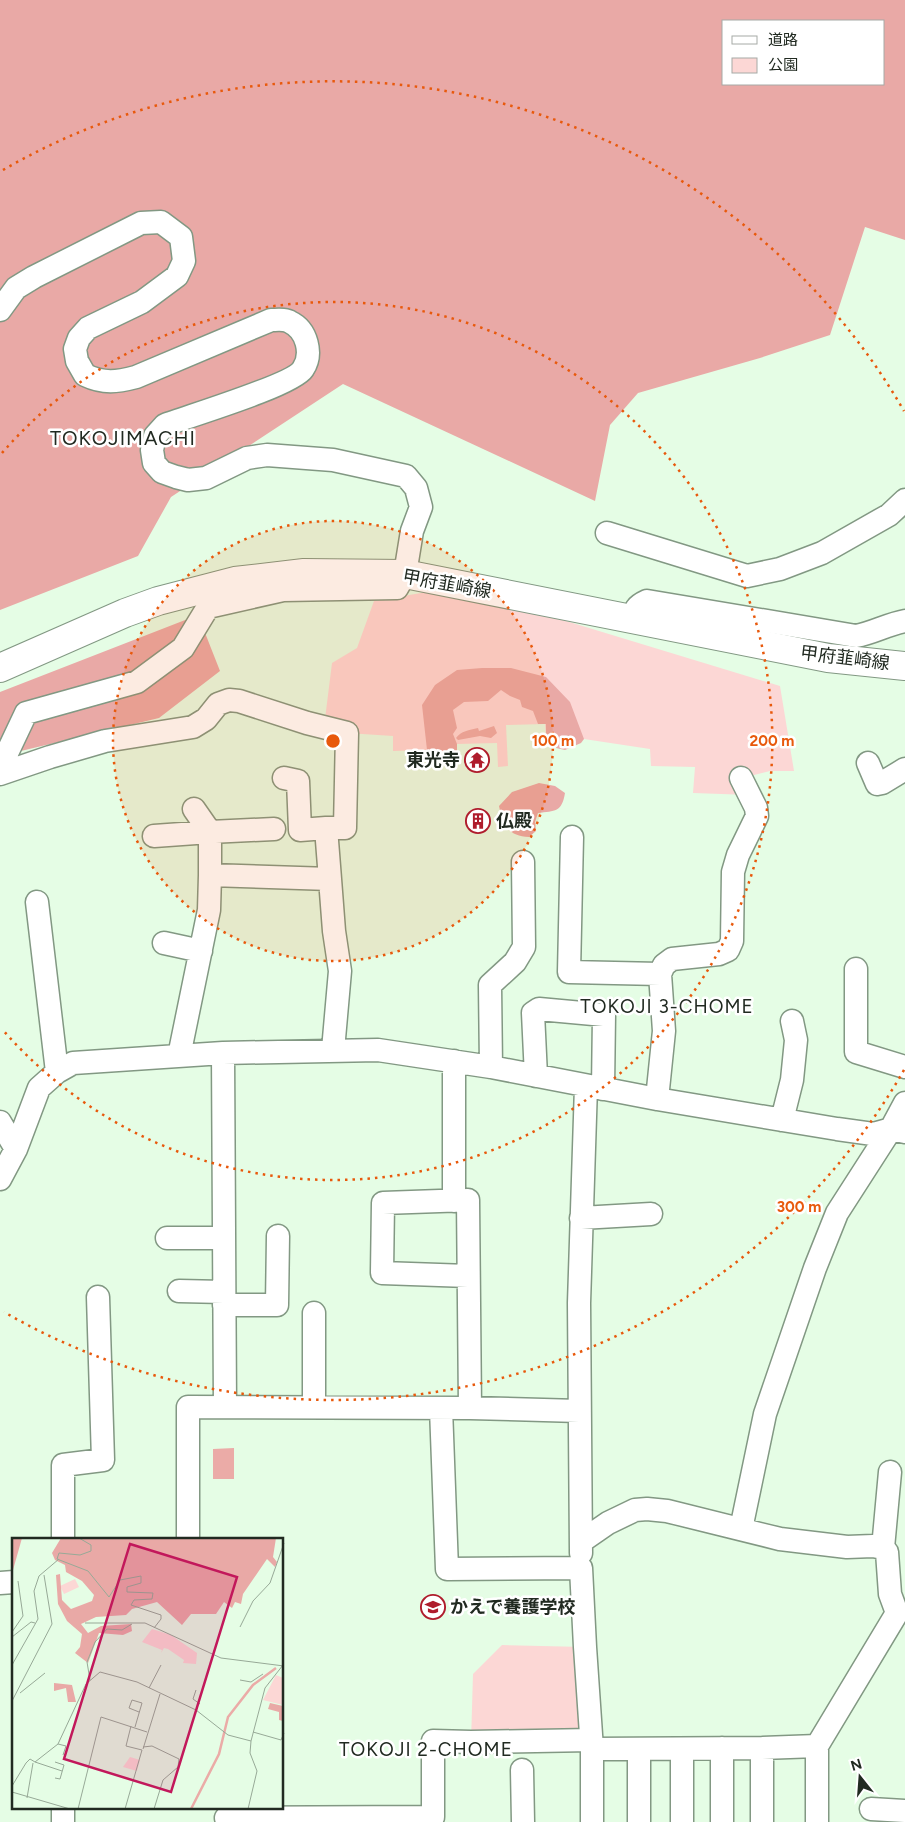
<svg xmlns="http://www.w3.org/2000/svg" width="905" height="1822" font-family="Figtree,'Noto Sans JP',sans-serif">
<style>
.green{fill:#fcd7d5}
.forest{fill:#e9a9a6;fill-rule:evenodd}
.water{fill:#ebaba7}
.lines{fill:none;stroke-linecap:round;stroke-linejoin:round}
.minor-casing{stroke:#829883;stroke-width:25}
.major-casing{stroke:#829883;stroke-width:30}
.minor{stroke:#fff;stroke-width:22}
.major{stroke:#fff;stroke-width:28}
.ring{fill:none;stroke:#e8590c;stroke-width:2.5;stroke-dasharray:2.5 5}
.labels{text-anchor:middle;stroke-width:5;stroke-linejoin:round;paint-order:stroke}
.street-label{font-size:18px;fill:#212a21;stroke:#fff}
.poi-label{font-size:18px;font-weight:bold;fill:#212a21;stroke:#fff;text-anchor:start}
.neighbourhood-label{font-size:19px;letter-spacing:1px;fill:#212a21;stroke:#fff}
.quarter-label{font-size:20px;letter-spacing:1px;fill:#212a21;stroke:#fff}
.inset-river{fill:none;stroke:#ebaba7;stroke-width:2.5}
.inset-road{fill:none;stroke:#97a997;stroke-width:1}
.view{fill:#c2185b;fill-opacity:0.15;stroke:#c2185b;stroke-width:2.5}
.inset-edge{fill:none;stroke:#212a21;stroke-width:2.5}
.centre{fill:#e8590c;stroke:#fff;stroke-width:2.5}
.ring-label{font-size:15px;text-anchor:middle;font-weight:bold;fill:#e8590c;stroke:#fff;stroke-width:5;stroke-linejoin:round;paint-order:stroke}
</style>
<rect width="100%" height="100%" fill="#e5fde5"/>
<path class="green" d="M 427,592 L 530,610 L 780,686 L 794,771 L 770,771 L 742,778 L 750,795 L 693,793 L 695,767 L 651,766 L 650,749 L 584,739 L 546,735 L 545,724 L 506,725 L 508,766 L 498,767 L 497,743 L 457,744 L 457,753 L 437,753 L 427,750 L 393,751 L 393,736 L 347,733 L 324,727 L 332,663 L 357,648 L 374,601 Z
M 502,1645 L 585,1647 L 591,1740 L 471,1742 L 473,1674 Z"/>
<path class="forest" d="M 0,0 L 905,0 L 905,240 L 865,227 L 830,335 L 760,358 L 638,393 L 610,425 L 595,501 L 343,384 L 171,497 L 138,556 L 0,610 ZM 724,21 L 884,21 L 884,84 L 724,84 Z
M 198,615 L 220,671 L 159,718 L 0,756 L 0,692 Z
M 482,668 L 511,668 L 546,677 L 570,702 L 584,739 L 581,743 L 565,750 L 556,748 L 552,735 L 546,735 L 546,724 L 538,724 L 533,711 L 522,707 L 520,700 L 510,696 L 501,690 L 488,701 L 464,702 L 453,710 L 457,728 L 453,734 L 457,744 L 457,753 L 437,753 L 427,750 L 422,705 L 435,685 L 457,670 Z
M 539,783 L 555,786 L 565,793 C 562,812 555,811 538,813 L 535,822 L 536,831 L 529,837 C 508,836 503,825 499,806 L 512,792 Z"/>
<path class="water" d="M 494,726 L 497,733 L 491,738 L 480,736 L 458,740 L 456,738 C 461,731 469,730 478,728 L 479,731 Z
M 234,1448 L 234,1479 L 213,1479 L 213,1449 Z"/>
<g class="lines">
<defs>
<path id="minor" d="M 0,310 L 16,288 L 34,277 L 141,223 L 161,222 L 181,237 L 184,261 L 177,276 L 142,302 L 88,328 L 79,338 L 75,349 L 77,361 L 85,375 C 104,384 117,382 136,377 L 271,320 C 277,320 286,319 290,322 C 307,330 313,354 303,369 C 293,385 189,416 165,425 L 155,436 L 152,450 L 154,463 L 162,472 L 176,477 L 188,480 L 206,478 L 247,458 L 267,455 L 333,460 L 406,476 L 416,488 L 421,507 L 412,531 L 405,574 L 397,588 L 283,590 L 208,607 L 183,648 L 137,682 L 26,713 L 8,751 L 0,761
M 607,533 L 747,576 L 780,569 L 822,553 L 889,515 L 905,500
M 633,620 C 635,609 636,606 647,601 L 856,636 C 873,633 888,624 905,621
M 868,763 L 877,784 L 882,783 L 905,769
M 0,774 L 50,757 L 105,741 L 193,727 L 206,719 L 218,704 L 229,700 L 239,701 L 307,723 L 347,733 L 345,828 L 326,828 L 330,879
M 284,778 L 298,781 L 300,830 L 326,828
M 194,809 L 210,832 L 274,829
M 154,836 L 210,832 L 210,875
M 572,837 L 569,972 L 660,974
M 37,902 L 57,1072
M 164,943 L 201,951
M 856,969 L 856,1052 L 905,1067
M 223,1053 L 225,1406
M 179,1056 L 209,910 L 210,875 L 330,879 L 334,931 L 340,971 L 333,1050
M 454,1061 L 454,1201
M 491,1067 L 490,985 L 515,962 L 524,947 L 523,862
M 536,1076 L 533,1013 L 539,1009 L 604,1015 L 603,1089
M 657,1099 L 664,1031 L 660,974 L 664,965 L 672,959 L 719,954 L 728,950 L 732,941 L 733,872 L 738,855 L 757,816 L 756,808 L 741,778
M 782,1120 L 792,1080 L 796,1040 L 792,1021
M 0,1122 L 16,1149
M 0,1179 L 16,1149 L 39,1088 L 57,1072 L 73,1063 L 223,1053 L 378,1050 L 491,1067 L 657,1099 L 837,1129 L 873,1134 L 891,1129 L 905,1132
M 581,1218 L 651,1214
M 167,1238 L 223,1238
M 468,1276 L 382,1273 L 383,1203 L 468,1200 L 470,1408
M 179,1291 L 224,1292
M 224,1305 L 277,1305 L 278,1236
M 314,1313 L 314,1407
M 441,1408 L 447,1569 L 581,1568 L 585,1647 L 592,1749 L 592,1822
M 741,1529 L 765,1414 L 815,1268 L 837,1213 L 891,1129 L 905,1103
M 63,1540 L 63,1465 L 103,1460 L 98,1297
M 188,1540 L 188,1407 L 470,1408 L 579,1411
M 582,1541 L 608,1523 L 635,1510 L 647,1509 L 667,1511 L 780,1539 L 847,1547 L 873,1546 L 883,1548 L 887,1552 L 890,1594 L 897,1613 L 817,1746 L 817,1822
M 883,1548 L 890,1472
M 581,1553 L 579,1303 L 586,1086
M 0,1583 L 14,1582
M 722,1748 L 722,1822
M 762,1748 L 762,1822
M 592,1749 L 762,1748 L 817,1746
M 639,1749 L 639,1822
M 682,1749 L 682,1822
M 522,1770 L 523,1822
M 871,1809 L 905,1811
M 226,1818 L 433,1817 L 433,1741 L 471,1742 L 591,1740
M 63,1822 L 63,1808"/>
<path id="major" d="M 0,668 L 125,613 L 158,601 L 235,581 L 304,573 L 405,574 L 828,658 L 905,666"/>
</defs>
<use href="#minor" class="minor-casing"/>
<use href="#major" class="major-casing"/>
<use href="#minor" class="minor"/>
<use href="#major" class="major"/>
</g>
<circle cx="333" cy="741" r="220" fill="#e8590c" fill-opacity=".12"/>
<g class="ring">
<circle cx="333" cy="741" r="220"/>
<path d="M2 453A439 439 0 1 1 2 1029"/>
<path d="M904 1070A659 659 0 0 1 4 1312M3 170A659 659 0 0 1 904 411"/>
</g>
<defs>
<symbol id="temple-ring" viewBox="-11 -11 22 22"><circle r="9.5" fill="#fff" stroke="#af1c2c" stroke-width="1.5"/><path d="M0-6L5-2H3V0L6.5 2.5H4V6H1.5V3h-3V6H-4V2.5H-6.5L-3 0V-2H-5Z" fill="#af1c2c"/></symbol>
<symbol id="building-ring" viewBox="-11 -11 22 22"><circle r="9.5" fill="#fff" stroke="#af1c2c" stroke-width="1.5"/><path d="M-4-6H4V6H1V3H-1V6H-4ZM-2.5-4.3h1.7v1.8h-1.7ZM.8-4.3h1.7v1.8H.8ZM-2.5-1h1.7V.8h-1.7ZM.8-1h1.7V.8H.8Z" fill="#af1c2c"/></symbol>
<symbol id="school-ring" viewBox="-11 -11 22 22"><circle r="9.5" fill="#fff" stroke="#af1c2c" stroke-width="1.5"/><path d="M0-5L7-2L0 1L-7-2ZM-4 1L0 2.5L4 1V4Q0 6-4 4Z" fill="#af1c2c"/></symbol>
</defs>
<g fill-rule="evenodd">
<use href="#temple-ring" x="463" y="746" width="28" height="28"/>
<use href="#building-ring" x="464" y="807" width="28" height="28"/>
<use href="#school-ring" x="419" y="1593" width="28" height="28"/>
</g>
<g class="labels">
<g class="street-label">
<text transform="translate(447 584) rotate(10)" y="6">甲府韮崎線</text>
<text transform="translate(845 658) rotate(7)" y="6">甲府韮崎線</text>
</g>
<g class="poi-label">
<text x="460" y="766" text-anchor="end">東光寺</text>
<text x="496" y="827">仏殿</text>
<text x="450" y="1613">かえで養護学校</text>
</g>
<g class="neighbourhood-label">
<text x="667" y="1013">TOKOJI 3-CHOME</text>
<text x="426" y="1756">TOKOJI 2-CHOME</text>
</g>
<g class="quarter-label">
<text x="123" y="445">TOKOJIMACHI</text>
</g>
</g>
<g transform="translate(12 1538)">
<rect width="271" height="271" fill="#e5fde5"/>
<path d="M 63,41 L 67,49 L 52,56 L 48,48 ZM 140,91 L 159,97 L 185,115 L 184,126 L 171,125 L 172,122 L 156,111 L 152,110 L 149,115 L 150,112 L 130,104 ZM 264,137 L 271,140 L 271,167 L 251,162 ZM 118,219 L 128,222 L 125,233 L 111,229 Z" fill="#fcd7d5"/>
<path d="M 0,0 L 10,0 L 1,32 L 0,32 ZM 49,0 L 264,0 L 261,19 L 265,24 L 263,29 L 255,21 L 231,56 L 229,66 L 223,64 L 220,70 L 212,64 L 204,76 L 179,76 L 170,87 L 145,64 L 120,71 L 114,77 L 84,79 L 69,86 L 76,95 L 89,88 L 119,86 L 120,93 L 111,97 L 87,95 L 76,125 L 63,115 L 68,109 L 70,96 L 55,83 L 46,66 L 44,37 L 48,36 L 50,62 L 59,71 L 80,63 L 82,57 L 70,43 L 54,34 L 53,27 L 43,22 L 40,15 ZM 42,145 L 60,147 L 64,164 L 56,164 L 54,150 L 42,153 ZM 258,165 L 271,168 L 271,183 L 267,182 L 267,174 L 256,171 Z" fill="#e9a9a6"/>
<path class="inset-river" d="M 179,271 L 207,216 L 216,179 L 241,147 L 264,130"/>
<path class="inset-road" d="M 67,0 L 79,7 L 79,13 L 68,17 L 47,15 L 45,21 L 76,33 L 97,59 L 108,42 L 129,38 L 129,45 L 115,49 L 115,54 L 141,55 L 140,61 L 122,62 L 119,67 L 149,77 L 149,81 L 142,90M 73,85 L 133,85 L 209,120 L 272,128M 228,89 L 241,63 L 258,45 L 272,5M 0,94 L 11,78 L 6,43M 0,99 L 19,84 L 23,85M 0,127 L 26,81 L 22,53 L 27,38 L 47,21M 78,142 L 75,124 L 83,104 L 95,91 L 110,92 L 120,86M 228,142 L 239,144 L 251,136M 137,150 L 149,127M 184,152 L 181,161 L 188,166M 8,155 L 33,135M 0,163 L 40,86 L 32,37M 123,189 L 130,165 L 120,162 L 117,170 L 127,174M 241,194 L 269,202 L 272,195M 46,206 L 54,208 L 51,217M 131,209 L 140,208 L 167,221 L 166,229 L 151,242 L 142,271M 131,211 L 148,156M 23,224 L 50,233M 43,224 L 52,227 L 48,241 L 43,240M 0,248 L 14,225 L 18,221 L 23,224 L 46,206 L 74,146 L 88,134 L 125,144 L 184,172 L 216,197 L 239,203M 0,254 L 58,271M 15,260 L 21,225M 66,271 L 89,179 L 135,194M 113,271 L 130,212 L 114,208 L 119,188M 236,271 L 245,233 L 238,215 L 239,203 L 253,150 L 271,127"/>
<path class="view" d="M 118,6 L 225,39 L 159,254 L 52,221 Z"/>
<rect width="271" height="271" class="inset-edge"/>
</g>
<circle cx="333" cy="741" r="8" class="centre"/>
<g class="ring-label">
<text x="553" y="746">100 m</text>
<text x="772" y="746">200 m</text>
<text x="799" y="1212">300 m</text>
</g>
<rect x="722" y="20" width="162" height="65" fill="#ffffff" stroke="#a6aaa6"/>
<rect x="732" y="36" width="25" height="8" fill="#ffffff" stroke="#a6aaa6"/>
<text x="768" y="45" font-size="15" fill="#212a21">道路</text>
<rect x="732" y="58" width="25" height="15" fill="#fcd7d5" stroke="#a6aaa6"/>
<text x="768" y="70" font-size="15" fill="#212a21">公園</text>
<g transform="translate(860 1777) rotate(343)" stroke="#ffffff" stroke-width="4" paint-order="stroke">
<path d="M0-4L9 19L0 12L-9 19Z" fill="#212a21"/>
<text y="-8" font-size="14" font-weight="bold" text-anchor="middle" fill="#212a21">N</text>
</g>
</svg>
